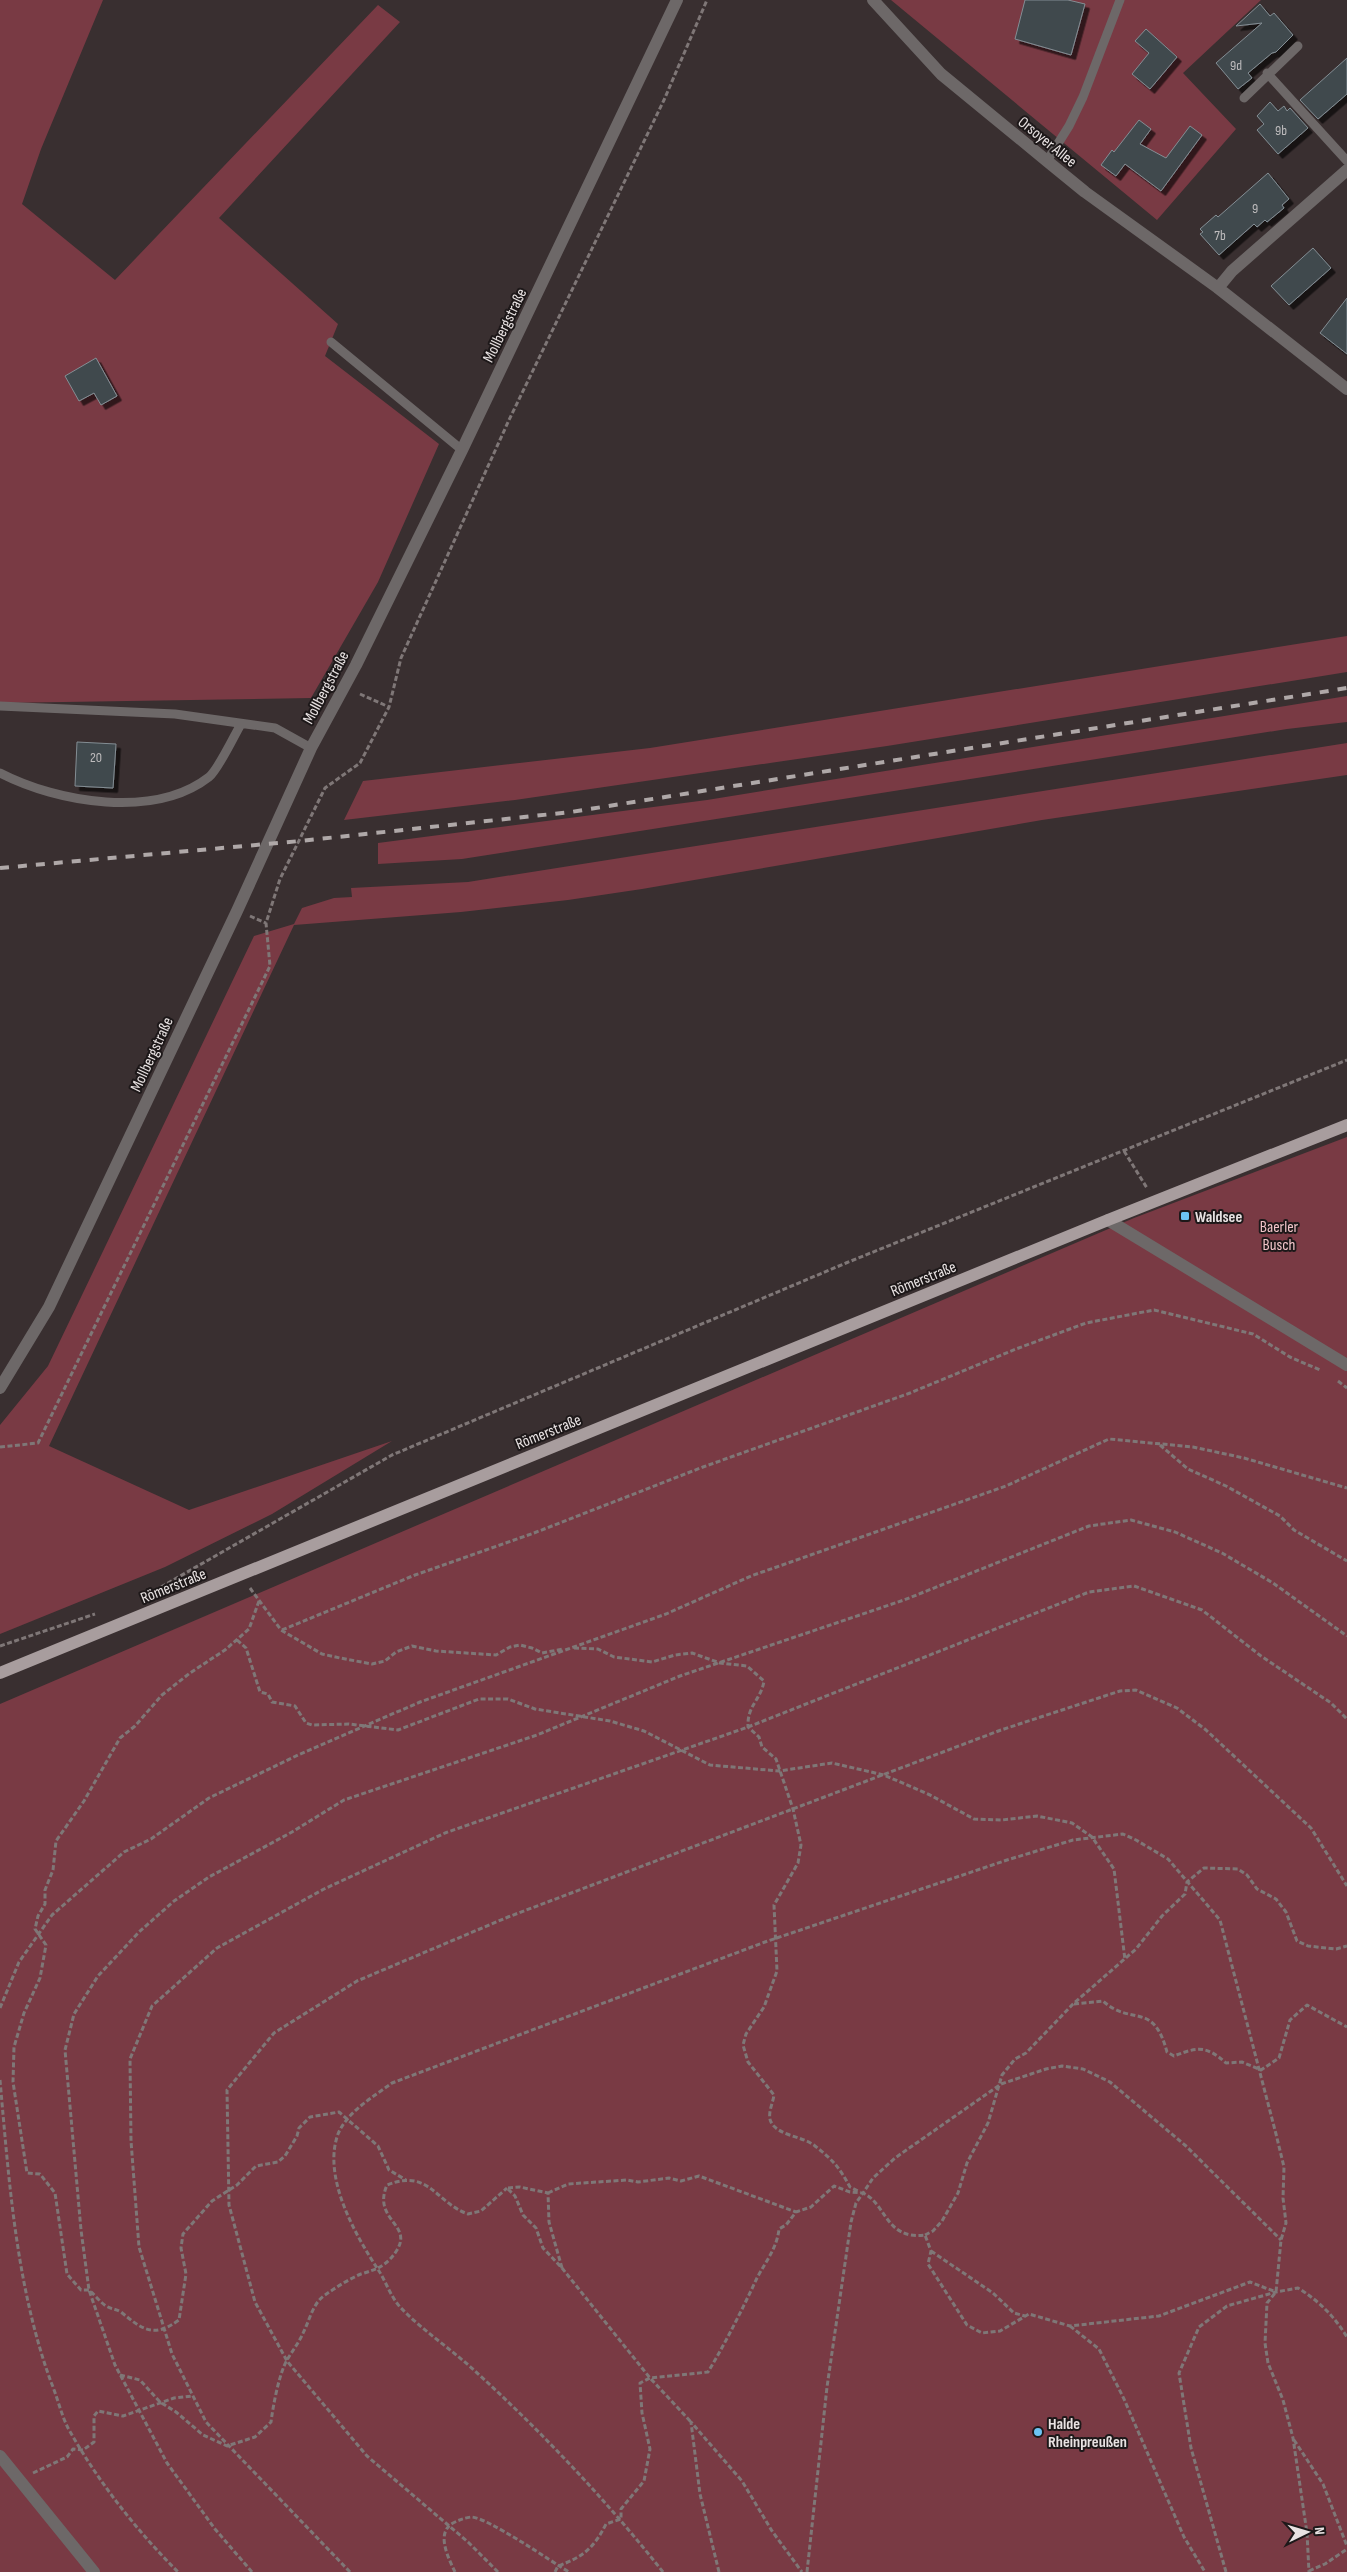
<svg xmlns="http://www.w3.org/2000/svg" width="1347" height="2572" font-family="'Sofia Sans Condensed',sans-serif">
<style>
.green{fill:#793a44}
.building{fill:#3f484d;stroke:#848e94;filter:url(#shadow)}
.lines{fill:none;stroke-linecap:round;stroke-linejoin:round}
.path{stroke:#7f7777;stroke-width:3;stroke-dasharray:5 2.5;stroke-linecap:butt}
.service{stroke:#6d6868;stroke-width:9}
.minor{stroke:#6d6868;stroke-width:12}
.primary{stroke:#a89d9e;stroke-width:12}
.rail{stroke:#afa8a8;stroke-width:4;stroke-dasharray:9 9;stroke-linecap:butt}
.poi-dot{fill:#6cc3f3;stroke:#1d1819;stroke-width:2}
.labels{text-anchor:middle;stroke-width:4;stroke-linejoin:round;paint-order:stroke}
.number-label{font-size:14px;fill:#bebcbd}
.street-label{font-size:16px;fill:#e8e2e2;stroke:#1d1819}
.poi-label{font-size:16px;font-weight:bold;fill:#e8e2e2;stroke:#1d1819;text-anchor:start}
.park-label{font-size:16px;fill:#f2c4c9;stroke:#1d1819}
</style>
<defs>
<filter id="shadow"><feDropShadow dx="4.5" dy="4.5" stdDeviation="0" flood-color="#0009"/></filter>
</defs>
<rect width="100%" height="100%" fill="#392f30"/>
<path class="green" d="M 0,0 L 103,0 L 41,149 L 22,204 L 115,280 L 378,5 L 400,22 L 219,218 L 338,324 L 325,356 L 439,444 L 378,582 L 311,698 L 0,703 Z
M 891,0 L 1261,0 L 1183,73 L 1236,129 L 1157,220 Z
M 1347,636 L 1347,672 L 887,746 L 515,800 L 344,820 L 363,781 L 650,748 Z
M 1347,696 L 1347,722 L 1287,729 L 462,859 L 378,864 L 378,843 L 707,800 Z
M 1347,743 L 1347,775 L 1042,820 L 642,889 L 568,900 L 461,912 L 294,925 L 49,1446 L 189,1510 L 392,1441 L 272,1514 L 165,1567 L 0,1634 L 0,1425 L 48,1366 L 254,936 L 294,924 L 302,908 L 334,898 L 352,897 L 351,888 L 468,882 Z
M 1347,1137 L 1347,2572 L 0,2572 L 0,1704 L 1134,1218 Z"/>
<path class="building" d="M 1025,0 L 1068,0 L 1085,4 L 1071,55 L 1015,39 Z
M 1260,4 L 1270,16 L 1274,13 L 1293,35 L 1276,52 L 1272,53 L 1248,73 L 1252,78 L 1238,89 L 1216,63 L 1262,23 L 1236,26 Z
M 1146,29 L 1177,57 L 1150,89 L 1132,74 L 1149,53 L 1135,41 Z
M 1347,58 L 1347,94 L 1318,119 L 1300,100 Z
M 1270,102 L 1278,111 L 1284,106 L 1287,111 L 1290,108 L 1308,128 L 1278,154 L 1257,130 L 1264,124 L 1257,116 Z
M 1139,120 L 1151,129 L 1140,144 L 1166,158 L 1190,126 L 1202,135 L 1161,191 L 1125,164 L 1116,176 L 1101,165 L 1112,150 L 1114,152 Z
M 1268,173 L 1289,199 L 1282,205 L 1284,208 L 1267,222 L 1265,220 L 1257,227 L 1254,224 L 1219,255 L 1200,234 L 1203,232 L 1200,229 L 1216,215 L 1218,217 Z
M 1313,248 L 1331,268 L 1289,305 L 1271,286 Z
M 1347,298 L 1347,354 L 1320,333 Z
M 96,358 L 117,396 L 101,405 L 94,393 L 79,401 L 65,376 Z
M 77,742 L 116,744 L 113,788 L 75,786 Z"/>
<g class="lines">
<path class="path" d="M 360,694 L 389,707
M 250,916 L 266,923
M 1124,1151 L 1147,1188
M 1338,1381 L 1347,1388
M 1160,1445 L 1188,1469 L 1226,1486 L 1280,1516 L 1294,1530 L 1347,1561
M 0,1447 L 38,1443 L 270,966 L 266,923 L 280,879 L 325,788 L 360,763 L 389,707 L 401,658 L 509,420 L 664,100 L 707,0
M 161,1587 L 392,1455 L 846,1263 L 1347,1060
M 250,1588 L 281,1630 L 322,1654 L 340,1658 L 372,1664 L 385,1661 L 396,1652 L 412,1646 L 436,1651 L 496,1655 L 510,1647 L 520,1645 L 532,1648 L 542,1653 L 563,1649
M 259,1601 L 249,1629 L 225,1650 L 190,1673 L 162,1695 L 135,1726 L 120,1738 L 84,1801 L 56,1841 L 53,1870 L 45,1890 L 45,1904 L 38,1916 L 35,1929 L 46,1945 L 40,1978 L 24,2013 L 14,2047 L 13,2082 L 27,2173 L 40,2174 L 55,2193 L 67,2274 L 81,2290 L 89,2290 C 95,2295 100,2302 106,2306 C 111,2309 116,2309 121,2312 C 142,2329 153,2339 179,2320 L 186,2274 L 181,2248 L 183,2234 L 212,2201 L 237,2185 L 256,2166 L 278,2162 L 285,2156 L 297,2136 L 299,2128 L 310,2117 L 339,2112 L 378,2146 L 389,2170 L 406,2180
M 282,1630 L 415,1575 L 534,1533 L 703,1467 L 910,1393 L 1016,1349 L 1086,1323 L 1154,1310 L 1253,1334 L 1290,1357 L 1320,1370
M 237,1640 L 246,1648 L 260,1692 L 268,1694 L 272,1702 L 295,1706 L 306,1723 L 312,1725 L 349,1724 L 398,1730 L 479,1699 L 508,1699 L 535,1709 L 610,1721 L 644,1731 L 710,1765 L 779,1771 L 832,1763 L 884,1775 L 930,1795 L 974,1819 L 1002,1820 L 1037,1816 L 1072,1823 L 1092,1837 L 1114,1869 L 1125,1960
M 0,1646 L 95,1614
M 574,1648 L 598,1649 L 614,1657 L 652,1662 L 675,1655 L 692,1653 L 720,1663 L 747,1666 L 764,1681 C 761,1700 747,1705 748,1727 L 759,1737 L 762,1747 L 776,1759 L 793,1809 L 801,1845 L 798,1863 L 774,1905 L 777,1971 L 764,2007 L 746,2034 L 743,2045 L 748,2062 L 774,2095 C 773,2103 767,2114 771,2122 C 778,2136 803,2136 815,2146 C 833,2160 839,2167 850,2187 L 860,2192
M 1074,2004 L 1103,2001 C 1132,2027 1153,2000 1167,2052 L 1174,2056 C 1197,2047 1206,2045 1226,2063 L 1242,2062 L 1261,2070 L 1279,2058 L 1290,2020 L 1307,2005 L 1347,2027
M 0,2008 L 19,1962 L 52,1915 L 124,1852 L 151,1839 L 209,1798 L 298,1755 L 420,1702 L 666,1614 L 751,1576 L 1006,1486 L 1109,1439 L 1193,1447 L 1244,1458 L 1347,1488
M 0,2080 C 9,2181 16,2286 51,2382 C 57,2396 61,2414 68,2428 C 97,2480 136,2530 178,2572
M 548,2193 L 568,2184 L 627,2180 L 638,2182 L 669,2178 L 681,2181 L 699,2176 L 796,2212
M 925,2235 L 933,2231 L 942,2221 L 958,2193 L 967,2163 L 988,2123 L 1002,2075 L 1015,2059 L 1026,2053 L 1073,2004 L 1136,1949 L 1162,1916 L 1185,1894 L 1187,1882 L 1204,1868 L 1238,1869 L 1247,1875 L 1257,1889 L 1276,1899 L 1286,1912 L 1297,1941 L 1308,1946 L 1336,1949 L 1347,1946
M 931,2251 L 993,2293 L 1014,2313 L 1025,2316
M 562,2268 L 549,2222 L 548,2193 L 520,2187 L 507,2188 L 515,2196 L 523,2215 L 536,2228 L 543,2248 L 562,2268 L 650,2378 L 691,2422
M 1070,2326 L 1099,2349 L 1124,2399 L 1184,2537 L 1205,2572
M 120,2375 L 140,2380 L 160,2402 L 176,2412 L 203,2435 L 227,2446 L 255,2437 L 271,2422 C 273,2406 279,2374 287,2360 C 293,2350 300,2341 304,2331 C 310,2319 313,2303 325,2295 C 335,2288 349,2279 361,2274 C 377,2269 387,2266 397,2250 C 413,2224 372,2220 387,2185 C 429,2168 436,2203 468,2214 L 481,2211 L 507,2188
M 1294,2440 L 1323,2484 L 1347,2546
M 33,2473 L 67,2457 L 73,2449 L 83,2450 L 94,2442 L 94,2416 L 98,2411 L 123,2416 L 174,2398 L 192,2396
M 1309,2571 L 1325,2564 L 1347,2549
M 252,2572 L 215,2529 L 167,2463 L 115,2365 L 89,2290 L 81,2230 L 65,2050 L 74,2014 L 98,1976 L 139,1932 L 174,1901 L 209,1877 L 292,1832 L 344,1800 L 537,1735 L 680,1676 L 904,1600 L 1089,1526 L 1131,1520 L 1175,1532 L 1222,1553 L 1273,1583 L 1347,1636
M 350,2572 L 206,2422 L 172,2354 L 139,2247 L 131,2141 L 130,2059 L 152,2006 L 217,1948 L 324,1889 L 445,1833 L 748,1727 L 1089,1592 L 1134,1586 L 1202,1610 L 1261,1656 L 1331,1703 L 1347,1719
M 455,2572 C 449,2559 435,2533 453,2523 C 459,2520 464,2518 471,2517 C 487,2517 552,2562 569,2572
M 498,2572 L 468,2542 L 367,2456 L 287,2361 L 255,2302 L 229,2205 L 227,2090 L 274,2033 L 357,1981 L 508,1917 L 1001,1730 L 1120,1691 L 1136,1690 L 1177,1708 L 1206,1730 L 1311,1828 L 1347,1886
M 555,2572 L 558,2566 C 583,2557 594,2548 606,2524 L 621,2519 L 621,2509 L 644,2481 L 650,2449 L 642,2413 L 640,2383 L 650,2378 L 708,2372 C 726,2342 742,2310 757,2278 C 766,2261 777,2248 779,2229 L 786,2225 L 796,2212 L 811,2207 L 834,2186 L 850,2192 L 863,2193 L 873,2178 L 895,2158 L 1001,2084 L 1046,2069 L 1062,2066 L 1083,2069 L 1110,2082 L 1186,2146 L 1281,2240
M 663,2572 C 606,2500 543,2433 475,2371 C 451,2349 422,2330 400,2307 C 391,2297 386,2282 379,2271 C 356,2236 322,2178 338,2134 C 347,2112 373,2097 392,2083 L 765,1942 L 1007,1860 L 1073,1840 L 1123,1834 L 1136,1840 L 1168,1859 L 1220,1920 L 1276,2134 L 1284,2167 L 1283,2198 L 1286,2223 L 1281,2240 L 1276,2292 L 1267,2303 L 1265,2343 L 1268,2363 L 1283,2400 L 1293,2438 L 1307,2533 L 1309,2572
M 719,2572 L 700,2494 L 691,2422 L 742,2481 L 772,2531 L 802,2572
M 807,2572 L 827,2387 L 851,2222 L 856,2203 L 863,2193 C 887,2204 885,2240 925,2235 L 931,2251 L 928,2264 L 967,2325 L 982,2333 L 1000,2331 L 1029,2314 L 1070,2326 L 1159,2316 L 1250,2282 L 1276,2292
M 1226,2572 L 1191,2448 L 1179,2373 L 1199,2327 L 1227,2306 L 1276,2292 L 1298,2288 C 1319,2301 1334,2316 1347,2337"/>
<path class="service" d="M 1267,73 L 1347,161
M 1244,98 L 1298,46
M 1047,161 L 1069,126 L 1083,97 L 1120,0
M 331,342 L 462,450
M 0,706 L 175,714 L 275,728 L 311,748
M 0,773 C 58,803 155,819 209,777 C 218,770 234,736 241,724"/>
<path class="minor" d="M 873,0 L 941,74 L 1047,161 L 1085,192 L 1218,288 L 1347,389
M 1218,288 L 1232,271 L 1347,170
M 1108,1220 L 1347,1365
M 0,1388 L 49,1307 L 237,911 L 311,748 L 356,665 L 462,450 L 677,0
M 0,2456 L 94,2572"/>
<path class="primary" d="M 0,1673 L 1108,1220 L 1347,1125"/>
<path class="rail" d="M 0,868 L 300,841 L 571,812 L 1347,688"/>
</g>
<g class="poi-dot">
<rect x="1180" y="1211" width="10" height="10" rx="2.5"/>
<circle cx="1038" cy="2432" r="5"/>
</g>
<g class="labels">
<g class="number-label">
<text x="1236" y="70">9d</text>
<text x="1281" y="135">9b</text>
<text x="1255" y="213">9</text>
<text x="1220" y="240">7b</text>
<text x="96" y="762">20</text>
</g>
<g class="street-label">
<text transform="translate(1048 141) rotate(39)" y="6">Orsoyer Allee</text>
<text transform="translate(504 325) rotate(-64)" y="6">Mollbergstraße</text>
<text transform="translate(325 687) rotate(-62)" y="6">Mollbergstraße</text>
<text transform="translate(151 1054) rotate(-65)" y="6">Mollbergstraße</text>
<text transform="translate(923 1278) rotate(-22)" y="6">Römerstraße</text>
<text transform="translate(548 1431) rotate(-22)" y="6">Römerstraße</text>
<text transform="translate(173 1585) rotate(-22)" y="6">Römerstraße</text>
</g>
<g class="poi-label">
<text x="1195" y="1222">Waldsee</text>
<text x="1048" y="2429">Halde<tspan x="1048" dy="18">Rheinpreußen</tspan></text>
</g>
<g class="park-label">
<text x="1279" y="1232">Baerler<tspan x="1279" dy="18">Busch</tspan></text>
</g>
</g>
<g transform="translate(1307 2532) rotate(85)" stroke="#1d1819" stroke-width="4" paint-order="stroke">
<path d="M0-4L9 19L0 12L-9 19Z" fill="#e8e2e2"/>
<text y="-8" font-size="14" font-weight="bold" text-anchor="middle" fill="#e8e2e2">N</text>
</g>
</svg>
